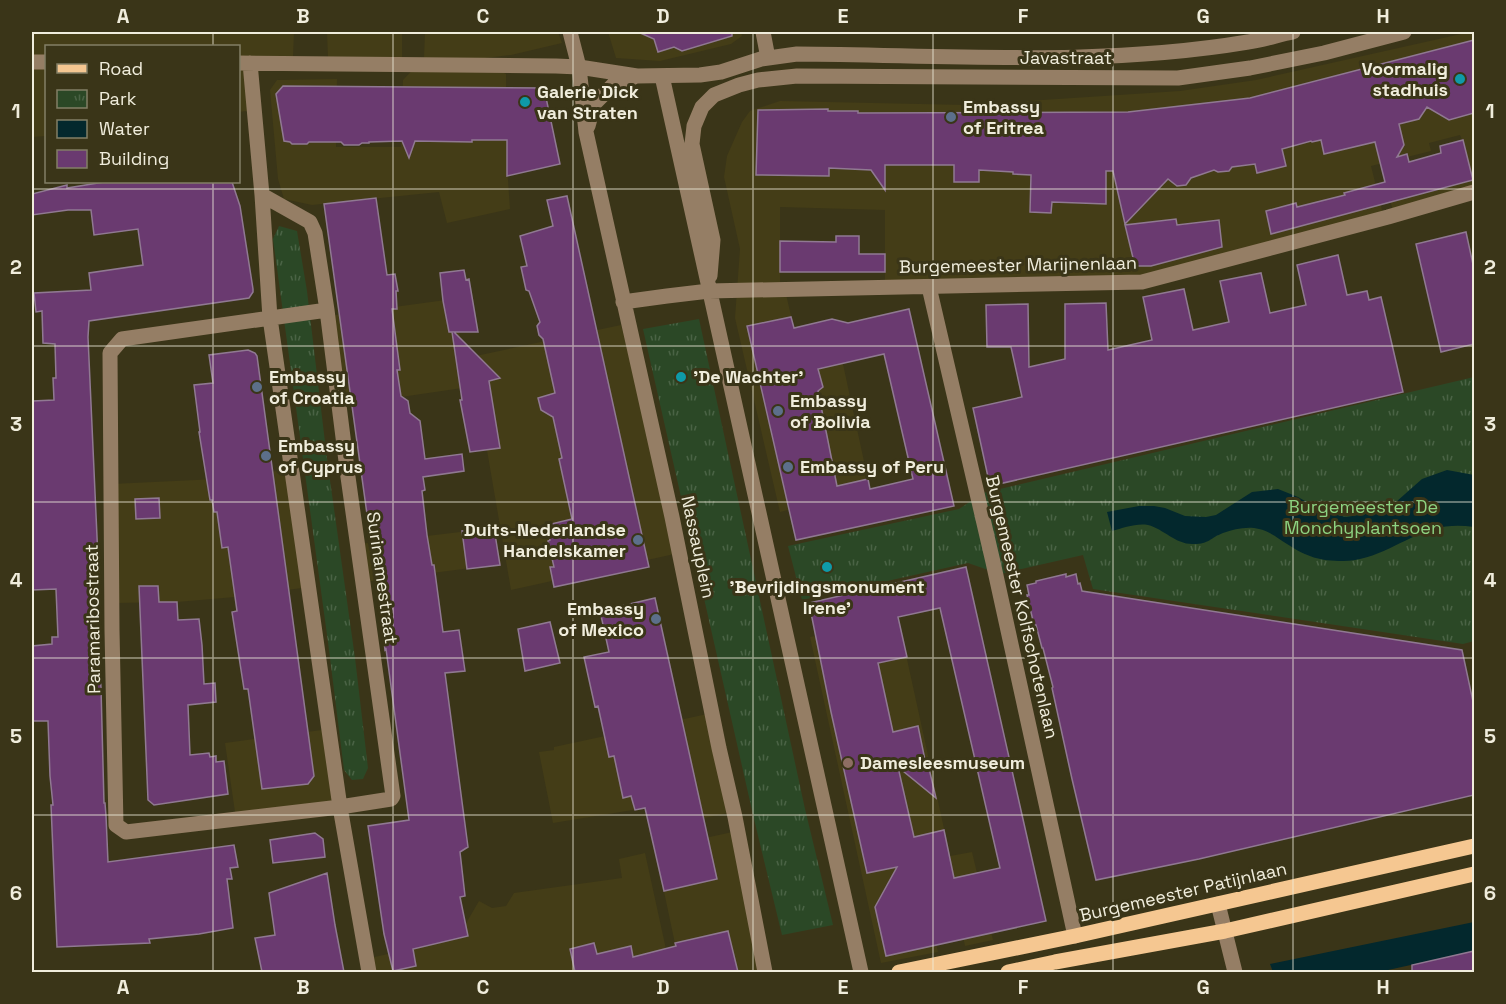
<svg xmlns="http://www.w3.org/2000/svg" width="1506" height="1004" font-family="'Space Grotesk',sans-serif">
<style>
.built{fill:#443d17}
.park{fill:url(#park-tufts)}
.water{fill:#03282d}
.building{fill:#6a3a70;stroke:#907992;stroke-width:1.5;fill-rule:evenodd}
.lines{fill:none;stroke-linecap:round;stroke-linejoin:round}
.minor{stroke:#957e65;stroke-width:15}
.major{stroke:#f5c791;stroke-width:15}
.grid{fill:none;stroke:#f0eddc;stroke-width:1.5;stroke-opacity:0.55}
.culture-dot{fill:#0f9aa8;stroke:#3a3518;stroke-width:2}
.service-dot{fill:#5c6f8a;stroke:#3a3518;stroke-width:2}
.education-dot{fill:#8d6e63;stroke:#3a3518;stroke-width:2}
.labels{text-anchor:middle;stroke-width:6;stroke-linejoin:round;paint-order:stroke}
.street-label{font-size:18px;fill:#f0eddc;stroke:#3a3518}
.poi-label{font-size:18px;font-weight:bold;fill:#f0eddc;stroke:#3a3518;text-anchor:start}
.park-label{font-size:18px;fill:#8dd381;stroke:#3a3518}
.neatline{fill:none;stroke:#f0eddc;stroke-width:2}
.grid-label{font-size:20px;text-anchor:middle;font-weight:bold;fill:#f0eddc}
</style>
<defs>
<pattern id="park-tufts" width="24" height="20" patternUnits="userSpaceOnUse" patternTransform="scale(1.5)"><rect width="24" height="20" fill="#2b4826"/><path d="M3 7l-1-3M5 7V3M7 7l1-3M15 17l-1-3M17 17v-4M19 17l1-3" fill="none" stroke="#4a6345"/></pattern>
</defs>
<rect width="100%" height="100%" fill="#3a3518"/>
<path class="built" d="M 32,32 L 294,32 L 293,57 L 260,57 L 254,110 L 239,112 L 238,46 L 46,46 L 46,136 L 32,137 Z
M 327,32 L 402,32 L 402,58 L 328,58 Z
M 425,32 L 558,32 L 562,43 L 511,55 L 477,59 L 506,74 L 507,166 L 510,209 L 447,223 L 439,192 L 312,205 L 284,199 L 278,179 L 270,90 L 277,80 L 337,79 L 336,147 L 401,147 L 403,80 L 424,58 Z
M 608,32 L 741,32 L 742,36 L 731,44 L 660,61 L 616,58 Z
M 1470,32 L 1474,32 L 1474,192 L 1394,215 L 1382,169 L 1465,146 L 1460,135 L 1429,143 L 1431,151 L 1371,166 L 1384,218 L 1142,282 L 885,287 L 885,210 L 780,207 L 780,289 L 785,290 L 802,363 L 841,355 L 870,489 L 780,512 L 735,318 L 740,249 L 724,177 L 727,156 L 742,122 L 750,111 L 780,101 L 966,105 L 1180,91 L 1256,80 Z
M 453,299 L 469,387 L 340,406 L 328,316 Z
M 621,325 L 671,517 L 679,553 L 511,590 L 471,357 Z
M 292,469 L 309,587 L 235,597 L 177,602 L 112,603 L 112,484 L 217,479 Z
M 494,528 L 501,564 L 364,582 L 359,544 Z
M 898,618 L 950,856 L 972,852 L 993,940 L 965,946 L 947,858 L 919,864 L 938,952 L 881,963 L 810,637 Z
M 712,713 L 733,812 L 656,828 L 645,808 L 553,823 L 539,752 L 554,750 L 554,747 Z
M 329,729 L 340,807 L 236,819 L 225,743 Z
M 737,831 L 765,972 L 681,972 L 655,849 Z
M 645,853 L 671,972 L 373,972 L 370,958 L 468,936 L 465,925 L 479,901 L 492,908 L 506,906 L 514,893 L 622,878 L 619,859 Z"/>
<path class="park" d="M 279,226 L 297,231 L 307,291 L 327,459 L 355,658 L 368,768 L 363,779 L 352,780 L 344,770 L 328,642 L 273,239 Z
M 699,319 L 805,809 L 833,925 L 782,935 L 754,819 L 643,329 Z
M 1474,377 L 1474,641 L 1463,644 L 1093,589 L 1083,555 L 1000,574 L 968,563 L 802,600 L 788,546 L 959,509 L 983,493 Z"/>
<path class="water" d="M 1447,470 L 1474,475 L 1474,527 C 1461,525 1447,525 1434,529 C 1403,538 1376,561 1343,561 C 1320,561 1307,557 1287,544 C 1279,539 1269,531 1259,529 C 1248,526 1234,529 1223,533 C 1210,538 1209,544 1194,544 C 1176,545 1164,529 1148,525 C 1136,523 1123,528 1112,531 L 1107,512 L 1139,506 L 1154,506 L 1165,508 L 1185,516 L 1206,517 L 1216,515 L 1252,492 L 1278,489 L 1298,497 L 1324,512 L 1346,517 L 1372,513 L 1396,502 L 1422,479 Z
M 1474,922 L 1474,951 L 1379,972 L 1273,972 L 1270,964 Z"/>
<path class="building" d="M 638,32 L 732,32 L 732,36 L 682,51 L 674,47 L 658,52 L 654,39 Z
M 1474,40 L 1474,113 L 1449,120 L 1427,107 L 1419,119 L 1399,124 L 1404,145 L 1397,157 L 1407,154 L 1409,162 L 1441,153 L 1440,146 L 1463,140 L 1473,180 L 1271,234 L 1266,211 L 1296,203 L 1297,207 L 1345,195 L 1344,193 L 1385,182 L 1375,142 L 1324,154 L 1321,140 L 1312,142 L 1311,141 L 1282,149 L 1286,166 L 1257,173 L 1255,164 L 1232,167 L 1229,171 L 1218,172 L 1214,170 L 1191,178 L 1186,185 L 1177,186 L 1168,179 L 1125,224 L 1113,171 L 1106,171 L 1106,204 L 1052,202 L 1051,213 L 1030,212 L 1031,175 L 1013,174 L 1013,172 L 979,170 L 979,182 L 954,182 L 954,165 L 885,165 L 885,190 L 871,170 L 829,168 L 829,176 L 756,175 L 758,110 L 828,109 L 828,111 L 858,111 L 858,113 L 1128,112 L 1250,98 Z
M 283,86 L 544,88 L 560,164 L 507,176 L 507,140 L 472,140 L 472,142 L 415,141 L 409,158 L 402,141 L 369,142 L 369,143 L 362,143 L 359,145 L 344,145 L 341,142 L 309,142 L 307,144 L 292,144 L 290,142 L 284,141 L 276,94 Z
M 104,182 L 232,182 L 240,206 L 253,289 L 253,292 L 249,298 L 89,321 L 88,337 L 99,581 L 92,589 L 94,643 L 98,643 L 101,688 L 104,803 L 105,803 L 106,816 L 108,862 L 234,845 L 238,867 L 230,868 L 232,879 L 227,879 L 233,928 L 199,934 L 149,939 L 150,943 L 57,947 L 51,805 L 53,805 L 50,776 L 48,721 L 32,721 L 32,646 L 52,644 L 52,637 L 58,637 L 56,589 L 32,590 L 32,411 L 33,401 L 54,400 L 53,378 L 56,378 L 55,344 L 43,343 L 42,311 L 36,312 L 34,293 L 91,290 L 89,273 L 143,265 L 138,229 L 94,235 L 91,210 L 68,210 L 32,215 L 32,194 L 67,185 L 67,188 Z
M 567,196 L 649,567 L 554,587 L 550,567 L 554,567 L 548,541 L 550,540 L 547,525 L 572,519 L 559,459 L 562,458 L 553,417 L 541,410 L 538,398 L 555,393 L 543,339 L 539,335 L 537,326 L 540,322 L 529,291 L 526,290 L 521,267 L 527,266 L 520,236 L 553,226 L 547,200 Z
M 376,198 L 387,275 L 395,274 L 398,291 L 396,291 L 397,309 L 392,309 L 400,370 L 397,370 L 401,396 L 408,401 L 410,413 L 420,421 L 425,459 L 462,454 L 464,471 L 423,477 L 425,490 L 422,491 L 427,535 L 432,565 L 434,565 L 443,632 L 459,630 L 465,671 L 445,673 L 468,847 L 460,852 L 465,896 L 460,897 L 468,936 L 413,949 L 416,966 L 393,971 L 384,934 L 368,826 L 409,820 L 386,649 L 385,650 L 377,579 L 376,579 L 324,204 Z
M 1176,219 L 1177,225 L 1219,220 L 1222,247 L 1151,266 L 1135,266 L 1125,225 Z
M 1466,232 L 1474,269 L 1474,344 L 1441,352 L 1416,244 Z
M 836,236 L 859,236 L 859,254 L 885,254 L 885,272 L 780,272 L 780,241 L 836,242 Z
M 1338,255 L 1347,295 L 1367,291 L 1369,300 L 1381,297 L 1403,392 L 990,486 L 973,408 L 1022,397 L 1011,347 L 987,347 L 986,305 L 1028,304 L 1029,367 L 1065,359 L 1065,304 L 1106,303 L 1108,350 L 1152,340 L 1143,297 L 1184,289 L 1193,330 L 1229,322 L 1220,281 L 1261,273 L 1270,313 L 1306,305 L 1297,265 Z
M 464,270 L 466,280 L 469,279 L 478,332 L 454,332 L 500,378 L 489,381 L 500,448 L 470,452 L 460,400 L 462,400 L 452,332 L 449,332 L 443,301 L 440,273 Z
M 909,309 L 954,506 L 796,540 L 747,326 L 791,317 L 794,328 L 832,319 L 848,323 ZM 884,354 L 913,479 L 870,489 L 868,479 L 837,486 L 818,391 L 823,387 L 818,369 Z
M 248,350 L 255,353 L 257,356 L 314,776 L 308,784 L 262,789 L 248,689 L 244,689 L 232,612 L 237,611 L 228,547 L 222,548 L 217,512 L 214,512 L 212,500 L 210,500 L 199,432 L 200,432 L 194,385 L 213,383 L 209,355 Z
M 159,498 L 160,518 L 136,519 L 135,499 Z
M 494,528 L 500,565 L 467,569 L 462,531 Z
M 966,567 L 1046,921 L 886,956 L 875,907 L 897,867 L 867,873 L 831,712 L 809,603 ZM 940,608 L 1000,868 L 954,878 L 944,830 L 914,837 L 898,767 L 936,798 L 927,760 L 925,760 L 918,726 L 893,732 L 878,663 L 907,657 L 898,617 Z
M 1066,574 L 1066,577 L 1076,574 L 1078,584 L 1080,583 L 1082,591 L 1462,650 L 1474,706 L 1474,795 L 1199,859 L 1096,880 L 1072,779 L 1052,688 L 1053,687 L 1043,648 L 1042,648 L 1036,625 L 1034,625 L 1027,595 L 1029,595 L 1027,585 L 1036,583 L 1036,581 Z
M 139,586 L 158,586 L 159,602 L 177,602 L 178,620 L 199,619 L 202,645 L 204,684 L 215,683 L 216,702 L 188,705 L 190,755 L 209,753 L 210,757 L 216,756 L 216,762 L 224,761 L 228,794 L 154,805 L 148,800 Z
M 655,598 L 717,879 L 664,891 L 645,808 L 635,810 L 631,796 L 623,798 L 614,756 L 609,757 L 598,706 L 595,707 L 584,657 L 609,652 L 600,611 Z
M 550,622 L 560,663 L 525,671 L 518,629 Z
M 315,833 L 323,839 L 325,857 L 273,863 L 270,840 Z
M 327,873 L 335,925 L 344,972 L 262,972 L 255,938 L 275,935 L 269,893 Z
M 728,931 L 738,972 L 575,972 L 570,949 L 594,943 L 597,954 L 631,946 L 633,957 L 676,946 L 675,943 Z
M 1474,951 L 1474,972 L 1412,972 L 1412,965 Z"/>
<g class="lines">
<path class="minor" d="M 570,32 L 579,67 L 586,132 L 672,517 L 719,748 L 735,817 L 765,972
M 763,32 L 768,58
M 32,62 L 46,62
M 238,63 L 556,66 L 579,67 L 637,76 L 700,75 L 721,72 L 761,59 L 797,54 C 947,55 1099,67 1248,42 C 1263,40 1278,35 1293,32
M 250,63 L 262,195 L 270,318 L 340,807 L 369,972
M 662,76 L 861,972
M 588,126 L 594,104 L 615,83 L 634,77
M 262,195 L 310,222 L 315,233 L 327,310 L 348,477 L 393,796 L 391,799 L 340,807 L 126,832 L 116,825 L 112,630 L 110,353 L 122,339 L 327,310
M 710,276 L 713,240 L 692,144 L 694,126 L 702,107 L 714,95 L 739,85 L 758,80 L 797,76 L 1178,78 L 1250,68 L 1324,53 L 1404,32
M 929,287 L 993,562 L 1075,936
M 623,302 L 667,296 L 709,291 L 1142,282 L 1388,217 L 1474,192
M 1218,904 L 1235,972"/>
<path class="major" d="M 899,972 L 1075,936 L 1474,846
M 1008,972 L 1055,962 L 1225,931 L 1474,874"/>
</g>
<path class="grid" d="M 213,32 L 213,46M 393,32 L 393,972M 573,32 L 573,972M 753,32 L 753,972M 933,32 L 933,972M 1113,32 L 1113,972M 1293,32 L 1293,972M 213,182 L 213,972M 32,189 L 1474,189M 32,346 L 1474,346M 32,502 L 1474,502M 32,658 L 1474,658M 32,815 L 1474,815"/>
<g class="culture-dot">
<circle cx="1460" cy="79" r="6"/>
<circle cx="525" cy="102" r="6"/>
<circle cx="681" cy="377" r="6"/>
<circle cx="827" cy="567" r="6"/>
</g>
<g class="service-dot">
<circle cx="951" cy="117" r="6"/>
<circle cx="257" cy="387" r="6"/>
<circle cx="778" cy="411" r="6"/>
<circle cx="266" cy="456" r="6"/>
<circle cx="788" cy="467" r="6"/>
<circle cx="638" cy="540" r="6"/>
<circle cx="656" cy="619" r="6"/>
</g>
<circle class="education-dot" cx="848" cy="763" r="6"/>
<g class="labels">
<g class="street-label">
<text x="1066" y="64">Javastraat</text>
<text transform="translate(1018 265) rotate(-1)" y="6">Burgemeester Marijnenlaan</text>
<text transform="translate(698 547) rotate(78)" y="6">Nassauplein</text>
<text transform="translate(382 578) rotate(82)" y="6">Surinamestraat</text>
<text transform="translate(1022 607) rotate(77)" y="6">Burgemeester Kolfschotenlaan</text>
<text transform="translate(93 619) rotate(-91)" y="6">Paramaribostraat</text>
<text transform="translate(1183 892) rotate(-13)" y="6">Burgemeester Patijnlaan</text>
</g>
<g class="poi-label">
<text x="1448" y="75" text-anchor="end">Voormalig<tspan x="1448" dy="21">stadhuis</tspan></text>
<text x="537" y="98">Galerie Dick<tspan x="537" dy="21">van Straten</tspan></text>
<text x="963" y="113">Embassy<tspan x="963" dy="21">of Eritrea</tspan></text>
<text x="269" y="383">Embassy<tspan x="269" dy="21">of Croatia</tspan></text>
<text x="693" y="383">'De Wachter'</text>
<text x="790" y="407">Embassy<tspan x="790" dy="21">of Bolivia</tspan></text>
<text x="278" y="452">Embassy<tspan x="278" dy="21">of Cyprus</tspan></text>
<text x="800" y="473">Embassy of Peru</text>
<text x="626" y="536" text-anchor="end">Duits-Nederlandse<tspan x="626" dy="21">Handelskamer</tspan></text>
<text x="827" y="593" text-anchor="middle">'Bevrijdingsmonument<tspan x="827" dy="21">Irene'</tspan></text>
<text x="644" y="615" text-anchor="end">Embassy<tspan x="644" dy="21">of Mexico</tspan></text>
<text x="860" y="769">Damesleesmuseum</text>
</g>
<g class="park-label">
<text x="1363" y="513">Burgemeester De<tspan x="1363" dy="21">Monchyplantsoen</tspan></text>
</g>
</g>
<rect width="1506" height="1004" fill="none" stroke="#3a3518" stroke-width="66"/>
<rect x="45" y="45" width="195" height="138" fill="#3a3518" stroke="#837f66" stroke-width="1.5"/>
<rect x="57" y="64" width="30" height="9" fill="#f5c791" stroke="#837f66" stroke-width="1.5"/>
<text x="99" y="75" font-size="18" fill="#f0eddc">Road</text>
<rect x="57" y="90" width="30" height="18" fill="url(#park-tufts)" stroke="#837f66" stroke-width="1.5"/>
<text x="99" y="105" font-size="18" fill="#f0eddc">Park</text>
<rect x="57" y="120" width="30" height="18" fill="#03282d" stroke="#837f66" stroke-width="1.5"/>
<text x="99" y="135" font-size="18" fill="#f0eddc">Water</text>
<rect x="57" y="150" width="30" height="18" fill="#6a3a70" stroke="#837f66" stroke-width="1.5"/>
<text x="99" y="165" font-size="18" fill="#f0eddc">Building</text>
<rect x="33" y="33" width="1440" height="938" class="neatline"/>
<g class="grid-label">
<text x="123" y="23">A</text>
<text x="303" y="23">B</text>
<text x="483" y="23">C</text>
<text x="663" y="23">D</text>
<text x="843" y="23">E</text>
<text x="1023" y="23">F</text>
<text x="1203" y="23">G</text>
<text x="1383" y="23">H</text>
<text x="16" y="118">1</text>
<text x="1490" y="118">1</text>
<text x="16" y="274">2</text>
<text x="1490" y="274">2</text>
<text x="16" y="431">3</text>
<text x="1490" y="431">3</text>
<text x="16" y="587">4</text>
<text x="1490" y="587">4</text>
<text x="16" y="743">5</text>
<text x="1490" y="743">5</text>
<text x="16" y="900">6</text>
<text x="1490" y="900">6</text>
<text x="123" y="994">A</text>
<text x="303" y="994">B</text>
<text x="483" y="994">C</text>
<text x="663" y="994">D</text>
<text x="843" y="994">E</text>
<text x="1023" y="994">F</text>
<text x="1203" y="994">G</text>
<text x="1383" y="994">H</text>
</g>
</svg>
